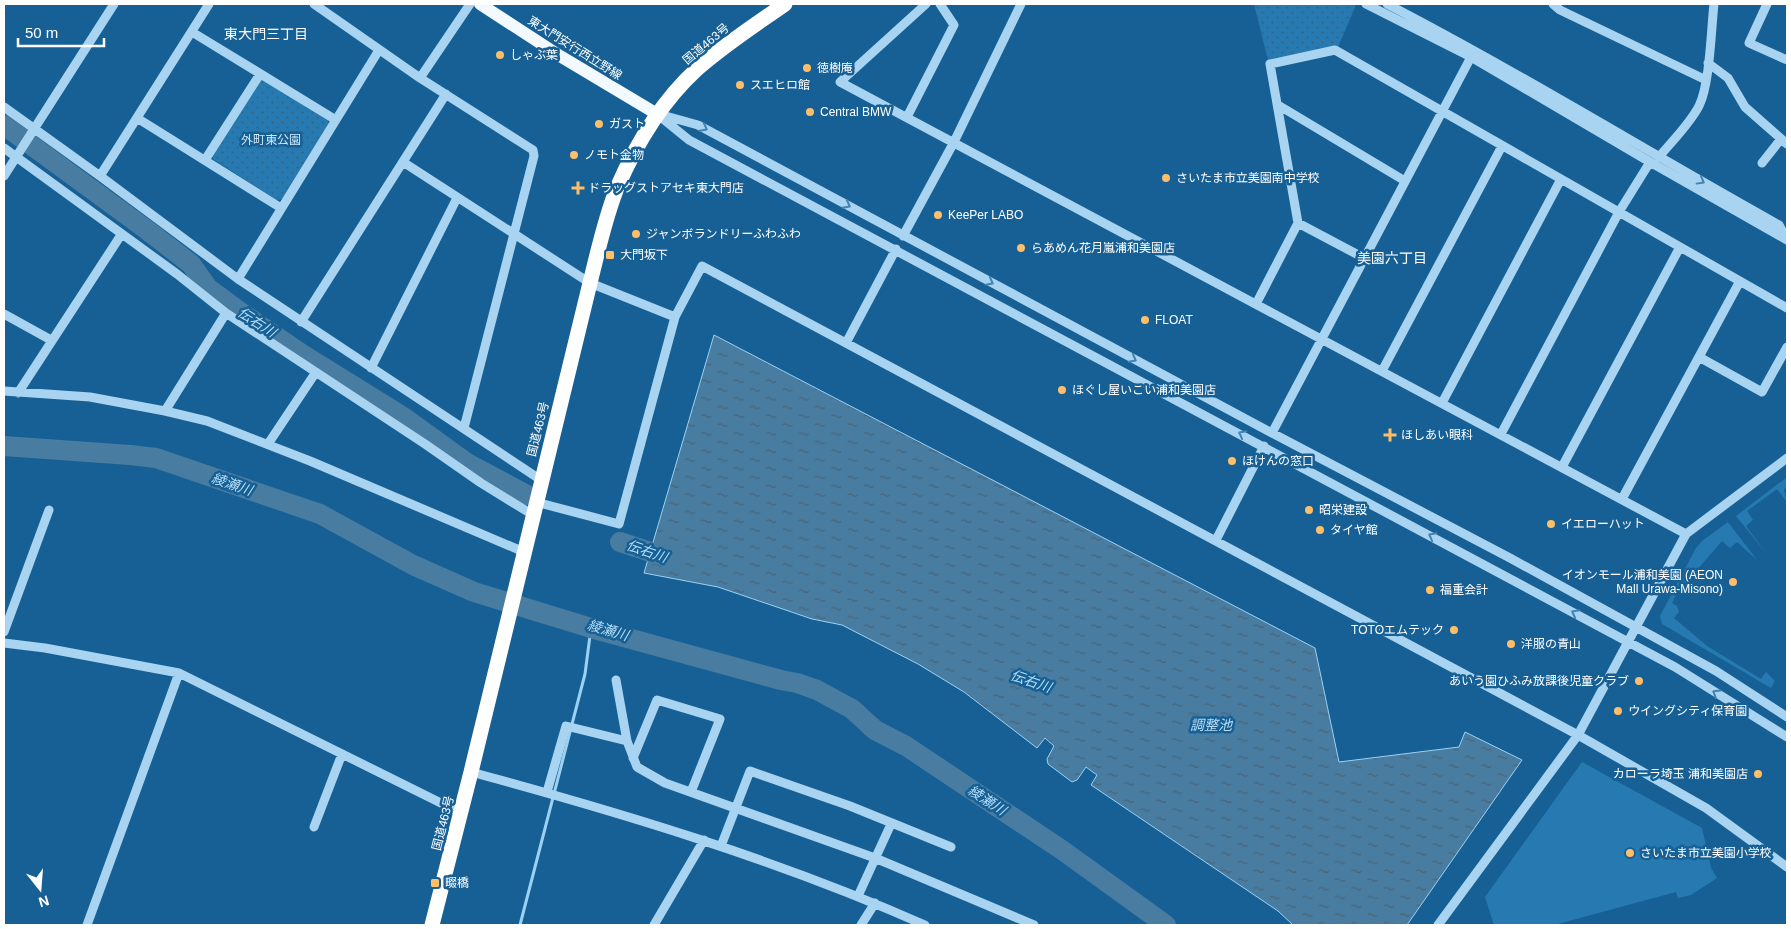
<svg xmlns="http://www.w3.org/2000/svg" width="1791" height="929" font-family="Helvetica,'Noto Sans JP',sans-serif">
<style>
.grass{fill:#277ab1}
.park{fill:url(#park-dots)}
.water{fill:url(#water-ripples);stroke:#9bd1f3}
.lines{fill:none;stroke-linecap:round;stroke-linejoin:round}
.stream{stroke:#9bd1f3;stroke-width:3}
.river{stroke:#497ca1;stroke-width:20}
.minor{stroke:#a9d4f1;stroke-width:9}
.major{stroke:#f2f9ff;stroke-width:12}
.highway{stroke:#fff;stroke-width:15}
.oneway{stroke:#4383b1}
.poi-dot{fill:#ffbe68;stroke:#176095;stroke-width:2}
.labels{text-anchor:middle;stroke-width:5;stroke-linejoin:round;paint-order:stroke}
.street-label{font-size:12px;fill:#fff;stroke:#176095}
.poi-label{font-size:12px;fill:#fff;stroke:#176095;text-anchor:start}
.park-label{font-size:12px;fill:#d0eafc;stroke:#176095}
.neighbourhood-label{font-size:14px;fill:#fff;stroke:#176095}
.water-label{font-size:14px;font-style:italic;fill:#b5ddf7;stroke:#176095}
</style>
<defs>
<pattern id="park-dots" width="8" height="8" patternUnits="userSpaceOnUse" patternTransform="scale(1.25)"><rect width="8" height="8" fill="#277ab1"/><path d="M2 2h.1M6 6h.1" fill="none" stroke="#3a637e" stroke-width="1.8" stroke-linecap="round"/></pattern>
<pattern id="water-ripples" width="26" height="14" patternUnits="userSpaceOnUse" patternTransform="scale(1.25)"><rect width="26" height="14" fill="#497ca1"/><path d="M2 4q2-2 4 0t4 0M15 11q2-2 4 0t4 0" fill="none" stroke="#4a6476"/></pattern>
</defs>
<rect width="100%" height="100%" fill="#176095"/>
<path class="grass" d="M 1787,477 L 1787,485 L 1784,490 L 1787,502 L 1777,489 L 1747,511 L 1753,520 L 1746,526 L 1766,553 L 1736,516 Z
M 1728,522 L 1757,560 L 1737,542 L 1730,548 L 1722,541 L 1677,593 L 1672,603 L 1677,606 L 1679,612 L 1674,618 L 1707,646 L 1761,679 L 1766,672 L 1775,681 L 1771,688 L 1662,624 L 1660,616 L 1696,548 L 1702,541 Z
M 1582,762 L 1702,828 L 1711,868 L 1717,878 L 1691,895 L 1678,898 L 1676,892 L 1554,925 L 1494,925 L 1485,897 Z"/>
<path class="park" d="M 1254,4 L 1354,4 L 1356,5 L 1338,47 L 1268,60 Z
M 263,79 L 328,120 L 329,126 L 282,199 L 277,200 L 213,159 L 212,154 L 260,80 Z"/>
<path class="water" d="M 714,335 L 1315,648 L 1339,762 L 1459,747 L 1465,732 L 1522,760 L 1407,925 L 1293,925 L 1278,911 L 1091,785 L 1097,775 L 1086,767 L 1077,780 L 1072,782 L 1048,764 L 1047,759 L 1054,746 L 1045,738 L 1037,748 L 964,692 L 918,664 L 842,625 L 812,619 L 718,587 L 644,573 Z"/>
<g class="lines">
<path class="stream" d="M 520,925 L 585,674 L 591,628"/>
<path class="river" d="M 4,125 L 147,230 L 191,264 L 208,288 L 239,311 L 302,354 L 405,418 L 467,463 L 527,495
M 4,446 L 130,455 L 156,458 L 320,514 L 413,565 L 474,592 L 591,628 L 781,680 L 797,683 L 817,690 L 852,709 L 875,730 L 906,746 L 1062,850 L 1166,925
M 620,542 L 675,560"/>
<path class="minor" d="M 314,4 L 420,78 L 533,150 L 534,156 L 464,428
M 926,4 L 840,82 L 1686,534
M 1366,4 L 1471,57 L 1650,162 L 1787,240
M 1387,4 C 1520,73 1648,152 1779,225 L 1786,238
M 1553,4 L 1560,10 L 1706,80
M 1767,4 L 1749,43 L 1787,60
M 192,32 L 336,120
M 1708,63 L 1728,78 L 1745,107 L 1787,144
M 420,78 L 470,4
M 1278,105 L 1405,181
M 4,107 L 100,176 L 238,279 L 541,480
M 657,114 L 689,140 L 1675,667 L 1787,737
M 662,115 L 698,125 L 1272,433 L 1510,558 L 1716,671 L 1787,717
M 907,117 L 954,25 L 940,4
M 137,118 L 281,208
M 4,148 L 177,274 L 226,313 L 425,444 L 481,483 L 533,515
M 1659,157 C 1672,141 1689,125 1699,106 C 1710,84 1711,30 1714,4
M 205,160 L 260,74
M 403,162 L 590,283 L 675,317
M 1762,163 L 1781,139
M 4,176 L 114,4
M 100,176 L 209,4
M 1298,223 L 1364,258
M 903,236 L 954,142 L 1021,4
M 238,279 L 379,50
M 1256,304 L 1298,223 L 1270,64 L 1335,50 L 1787,308
M 4,314 L 51,340
M 301,322 L 446,94
M 846,343 L 896,249
M 1699,357 L 1762,392 L 1787,347
M 371,368 L 457,198
M 1382,371 L 1502,146
M 4,391 L 90,397 L 165,411 L 207,421 L 310,461 L 524,552
M 18,393 L 121,235
M 1442,403 L 1561,179
M 165,411 L 226,313
M 1272,433 L 1471,57
M 1501,434 L 1619,212 L 1650,162
M 268,444 L 316,372
M 1562,467 L 1680,247
M 1622,499 L 1740,281
M 536,502 L 619,524 L 675,317 L 702,266 L 1578,735 L 1706,808 L 1787,867
M 1216,540 L 1264,446
M 4,632 L 49,510
M 4,643 L 45,648 L 179,673 L 461,813
M 616,680 L 627,741 L 637,767 L 665,783 L 875,858 L 1034,925
M 633,758 L 657,700 L 720,719 L 691,792
M 471,772 C 626,814 778,860 925,925
M 547,792 L 566,726 L 627,741
M 314,827 L 342,754
M 721,846 L 750,771 L 850,806 L 951,847
M 858,896 L 891,824
M 87,925 L 179,673
M 654,925 L 704,840
M 861,925 L 875,903
M 1438,925 L 1578,735 L 1686,534 L 1787,458"/>
<path class="major" d="M 480,4 L 560,56 L 657,114"/>
<path class="highway" d="M 432,925 L 471,772 L 590,283 C 598,251 605,218 617,188 C 636,144 661,102 697,69 C 724,45 755,25 785,4"/>
</g>
<defs><path id="oneway-chevron" d="M-2-3.5L2.5 0L-2 3.5" fill="none" stroke-width="1.6" stroke-linecap="round" stroke-linejoin="round" transform="scale(1.25)"/></defs>
<g class="oneway">
<use href="#oneway-chevron" transform="translate(704 128) rotate(27)"/>
<use href="#oneway-chevron" transform="translate(1701 181) rotate(29)"/>
<use href="#oneway-chevron" transform="translate(847 205) rotate(28)"/>
<use href="#oneway-chevron" transform="translate(990 282) rotate(28)"/>
<use href="#oneway-chevron" transform="translate(1133 359) rotate(28)"/>
<use href="#oneway-chevron" transform="translate(1242 434) rotate(-152)"/>
<use href="#oneway-chevron" transform="translate(1432 536) rotate(-152)"/>
<use href="#oneway-chevron" transform="translate(1575 613) rotate(-152)"/>
<use href="#oneway-chevron" transform="translate(1716 693) rotate(-148)"/>
</g>
<g class="poi-dot">
<circle cx="500" cy="55" r="5"/>
<circle cx="807" cy="68" r="5"/>
<circle cx="740" cy="85" r="5"/>
<circle cx="810" cy="112" r="5"/>
<circle cx="599" cy="124" r="5"/>
<circle cx="574" cy="155" r="5"/>
<circle cx="1166" cy="178" r="5"/>
<path d="M575.5 180.5h5v5h5v5h-5v5h-5v-5h-5v-5h5z"/>
<circle cx="938" cy="215" r="5"/>
<circle cx="636" cy="234" r="5"/>
<circle cx="1021" cy="248" r="5"/>
<rect x="605" y="250" width="10" height="10" rx="2.5"/>
<circle cx="1145" cy="320" r="5"/>
<circle cx="1062" cy="390" r="5"/>
<path d="M1387.5 427.5h5v5h5v5h-5v5h-5v-5h-5v-5h5z"/>
<circle cx="1232" cy="461" r="5"/>
<circle cx="1309" cy="510" r="5"/>
<circle cx="1551" cy="524" r="5"/>
<circle cx="1320" cy="530" r="5"/>
<circle cx="1733" cy="582" r="5"/>
<circle cx="1430" cy="590" r="5"/>
<circle cx="1454" cy="630" r="5"/>
<circle cx="1511" cy="644" r="5"/>
<circle cx="1639" cy="681" r="5"/>
<circle cx="1618" cy="711" r="5"/>
<circle cx="1758" cy="774" r="5"/>
<circle cx="1630" cy="853" r="5"/>
<rect x="430" y="878" width="10" height="10" rx="2.5"/>
</g>
<g class="labels">
<g class="street-label">
<text transform="translate(706 44) rotate(-40)" y="4">国道463号</text>
<text transform="translate(575 48) rotate(32)" y="4">東大門安行西立野線</text>
<text transform="translate(538 429) rotate(-76)" y="4">国道463号</text>
<text transform="translate(443 823) rotate(-76)" y="4">国道463号</text>
</g>
<g class="poi-label">
<text x="510" y="59">しゃぶ葉</text>
<text x="817" y="72">徳樹庵</text>
<text x="750" y="89">スエヒロ館</text>
<text x="820" y="116">Central BMW</text>
<text x="609" y="128">ガスト</text>
<text x="584" y="159">ノモト金物</text>
<text x="1176" y="182">さいたま市立美園南中学校</text>
<text x="588" y="192">ドラッグストアセキ東大門店</text>
<text x="948" y="219">KeePer LABO</text>
<text x="646" y="238">ジャンボランドリーふわふわ</text>
<text x="1031" y="252">らあめん花月嵐浦和美園店</text>
<text x="620" y="259">大門坂下</text>
<text x="1155" y="324">FLOAT</text>
<text x="1072" y="394">ほぐし屋いこい浦和美園店</text>
<text x="1401" y="439">ほしあい眼科</text>
<text x="1242" y="465">ほけんの窓口</text>
<text x="1319" y="514">昭栄建設</text>
<text x="1561" y="528">イエローハット</text>
<text x="1330" y="534">タイヤ館</text>
<text x="1723" y="579" text-anchor="end">イオンモール浦和美園 (AEON<tspan x="1723" dy="14">Mall Urawa-Misono)</tspan></text>
<text x="1440" y="594">福重会計</text>
<text x="1444" y="634" text-anchor="end">TOTOエムテック</text>
<text x="1521" y="648">洋服の青山</text>
<text x="1629" y="685" text-anchor="end">あいう園ひふみ放課後児童クラブ</text>
<text x="1628" y="715">ウイングシティ保育園</text>
<text x="1748" y="778" text-anchor="end">カローラ埼玉 浦和美園店</text>
<text x="1640" y="857">さいたま市立美園小学校</text>
<text x="445" y="887">畷橋</text>
</g>
<g class="park-label">
<text x="271" y="144">外町東公園</text>
</g>
<g class="neighbourhood-label">
<text x="266" y="39">東大門三丁目</text>
<text x="1392" y="263">美園六丁目</text>
</g>
<g class="water-label">
<text transform="translate(257 322) rotate(33)" y="5">伝右川</text>
<text transform="translate(232 484) rotate(19)" y="5">綾瀬川</text>
<text transform="translate(647 551) rotate(19)" y="5">伝右川</text>
<text transform="translate(608 630) rotate(16)" y="5">綾瀬川</text>
<text transform="translate(1031 681) rotate(19)" y="5">伝右川</text>
<text x="1211" y="730">調整池</text>
<text transform="translate(987 800) rotate(33)" y="5">綾瀬川</text>
</g>
</g>
<rect width="1791" height="929" fill="none" stroke="#ffffff" stroke-width="10"/>
<g transform="translate(40 889) rotate(163)" stroke="#176095" stroke-width="4" paint-order="stroke">
<path d="M0-4L9 19L0 12L-9 19Z" fill="#ffffff"/>
<text y="-8" font-size="14" font-weight="bold" text-anchor="middle" fill="#ffffff">N</text>
</g>
<path d="M18 38v8h86v-8" fill="none" stroke="#ffffff" stroke-width="2.5"/>
<text x="25" y="38" font-size="15" fill="#ffffff" stroke="#176095" stroke-width="4" paint-order="stroke">50 m</text>
</svg>
